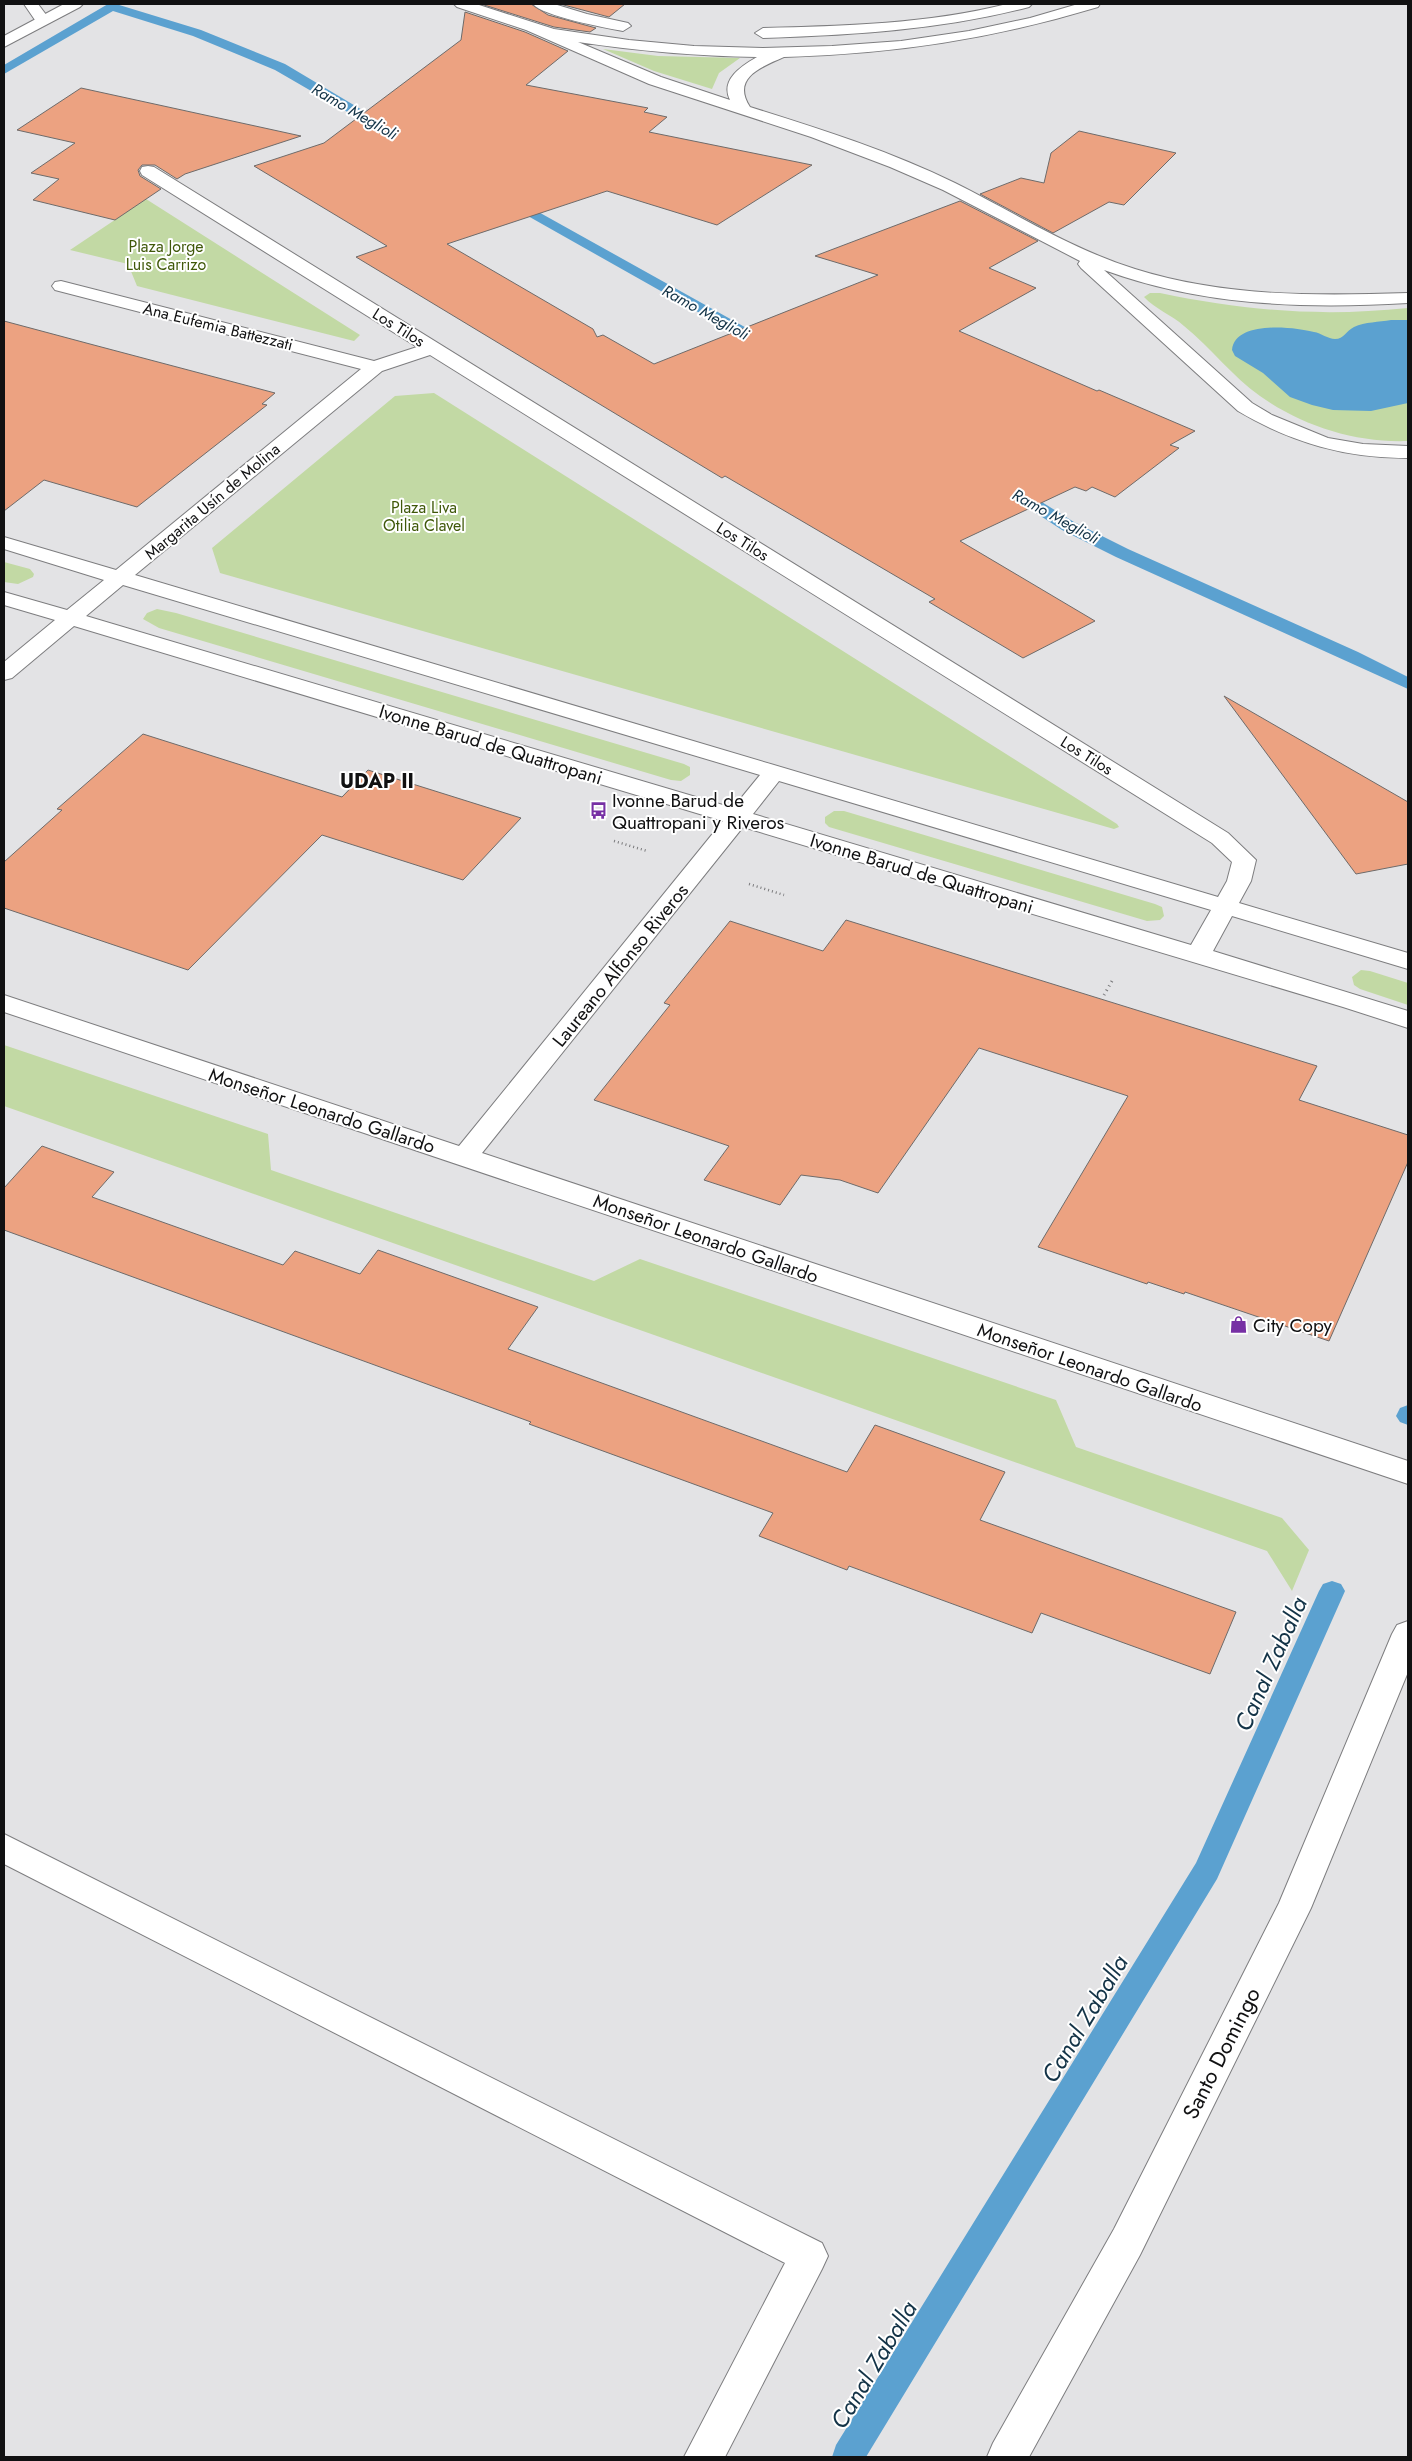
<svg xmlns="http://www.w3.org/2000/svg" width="1412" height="2461" font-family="Jost,sans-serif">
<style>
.green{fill:#c2d9a4}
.water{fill:#5ba1d0}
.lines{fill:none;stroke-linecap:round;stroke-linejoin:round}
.stream{fill:#5ba1d0;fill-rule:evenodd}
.building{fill:#eca281;stroke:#6e6b6a}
.street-casing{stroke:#7d7d7f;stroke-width:2}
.secondary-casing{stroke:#7d7d7f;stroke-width:2}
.path-far1{stroke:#79797b;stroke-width:2.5;stroke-dasharray:1 3;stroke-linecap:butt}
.path{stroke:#79797b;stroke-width:3;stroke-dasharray:1 4;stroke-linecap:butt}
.street{fill:#fff;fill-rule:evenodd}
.secondary{fill:#fff;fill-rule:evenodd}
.labels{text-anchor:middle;stroke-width:4;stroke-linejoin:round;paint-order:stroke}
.far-water-label{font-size:16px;font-style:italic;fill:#133347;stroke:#fff}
.far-park-label{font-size:16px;fill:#3f5809;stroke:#fff}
.far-street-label{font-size:16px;fill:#111112;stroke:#fff}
.street-label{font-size:19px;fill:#111112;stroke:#fff}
.poi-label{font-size:19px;fill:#111112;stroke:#fff;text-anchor:start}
.neighbourhood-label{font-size:20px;font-weight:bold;fill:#111112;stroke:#fff}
.near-street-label{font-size:22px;fill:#111112;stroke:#fff}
.near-water-label{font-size:24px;font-style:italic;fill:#133347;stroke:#fff}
</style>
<rect width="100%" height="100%" fill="#e3e3e5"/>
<path class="green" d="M 603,49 L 658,56 L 740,58 L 719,73 L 712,89 L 654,71 Z
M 146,199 L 360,335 L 354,341 L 137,286 L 128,264 L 70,250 Z
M 1150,293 L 1160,293 C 1246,311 1321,317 1408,308 L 1408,441 C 1356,443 1302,426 1260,396 C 1233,377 1211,348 1184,326 C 1172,315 1155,309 1144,297 Z
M 434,393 L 1117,824 L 1119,827 L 1114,829 L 220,573 L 212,548 L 395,396 Z
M 4,562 L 30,569 L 34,574 L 33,577 L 18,584 L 4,582 Z
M 157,609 L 176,613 L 684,764 L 690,767 L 690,775 L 681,781 L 671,780 L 159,628 L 143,619 L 147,613 Z
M 834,811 L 844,811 L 1155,904 L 1162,907 L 1164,916 L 1160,920 L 1147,921 L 829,827 L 825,823 L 825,817 Z
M 1361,970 L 1370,971 L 1408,983 L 1408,1005 L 1360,989 L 1354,985 L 1352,977 Z
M 4,1045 L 268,1134 L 271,1170 L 594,1281 L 640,1259 L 1056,1400 L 1076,1447 L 1282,1518 L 1309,1550 L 1292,1591 L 1267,1551 L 4,1106 Z"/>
<path class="water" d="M 1391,320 L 1408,320 L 1408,403 L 1371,411 L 1333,410 L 1312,405 L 1290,397 L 1263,373 L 1235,356 L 1232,350 C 1235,320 1294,327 1314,332 C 1321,333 1328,339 1335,339 C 1344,339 1346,331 1354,327 C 1365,322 1379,322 1391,320 Z"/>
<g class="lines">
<path class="stream" d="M 108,4 L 116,4 L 201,30 L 285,64 L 394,129 L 387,133 L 382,132 L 275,70 L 193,36 L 113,11 L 4,74 L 4,65 Z
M 508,195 L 770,341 L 773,344 L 765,349 L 760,347 L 503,202 L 501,199 L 503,196 Z
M 1010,484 L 1016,486 L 1074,522 L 1128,549 L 1358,652 L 1408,677 L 1408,689 L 1116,557 L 1062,530 L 1004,492 L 1002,489 L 1004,486 Z
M 1408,1405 L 1408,1425 L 1400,1422 L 1396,1416 L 1400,1408 Z
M 1332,1581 L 1341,1584 L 1345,1591 L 1217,1879 L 866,2457 L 832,2457 L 836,2445 L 1196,1863 L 1319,1591 L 1323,1584 Z"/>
</g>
<path class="building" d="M 481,4 L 531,4 L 548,15 L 596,28 L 590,32 L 554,27 Z
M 560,4 L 625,4 L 609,17 Z
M 465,12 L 525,32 L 568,51 L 526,85 L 648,108 L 644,112 L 667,117 L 649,132 L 812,165 L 717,225 L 607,191 L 447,244 L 593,329 L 597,337 L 603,335 L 654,364 L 878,275 L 815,256 L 960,201 L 1038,241 L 989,268 L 1036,288 L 959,331 L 1097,391 L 1099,390 L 1195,431 L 1170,445 L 1179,448 L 1115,497 L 1092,487 L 1086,491 L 1075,487 L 960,541 L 1095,621 L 1023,658 L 929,602 L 935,599 L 725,476 L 722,478 L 356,257 L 387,246 L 254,166 L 324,143 L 461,40 Z
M 81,88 L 301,136 L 185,174 L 177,179 L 155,165 L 142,165 L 138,170 L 140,176 L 161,189 L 115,220 L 33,200 L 59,179 L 31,173 L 75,143 L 17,130 Z
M 1079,131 L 1176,153 L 1124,205 L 1109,202 L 1053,233 L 980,194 L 1021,178 L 1044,183 L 1051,153 Z
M 4,321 L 90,344 L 275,393 L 262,404 L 267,405 L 137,507 L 44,480 L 4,511 Z
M 1224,696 L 1408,802 L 1408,864 L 1356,874 Z
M 143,734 L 342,797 L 368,770 L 521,818 L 463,880 L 322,835 L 188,970 L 4,908 L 4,862 L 62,810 L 57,809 Z
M 846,920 L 1317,1066 L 1299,1100 L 1408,1135 L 1408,1162 L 1329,1341 L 1185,1292 L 1184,1294 L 1148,1282 L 1147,1284 L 1038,1247 L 1128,1096 L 979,1048 L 878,1193 L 840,1180 L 801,1175 L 780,1205 L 704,1180 L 729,1146 L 594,1100 L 670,1005 L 664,1003 L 730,921 L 823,951 Z
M 42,1146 L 114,1172 L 92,1197 L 283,1265 L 295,1251 L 360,1274 L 378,1250 L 538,1307 L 508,1349 L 847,1472 L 875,1425 L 1005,1472 L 980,1520 L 1236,1612 L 1210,1674 L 1041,1613 L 1032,1633 L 849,1566 L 847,1570 L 759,1536 L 773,1513 L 529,1424 L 531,1422 L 4,1230 L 4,1188 Z"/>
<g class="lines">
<defs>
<path id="street" d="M 24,4 L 38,4 L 50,20 L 47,23 L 37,23 Z
M 454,4 L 476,4 L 554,29 L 629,40 L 694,46 L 763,48 L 832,46 L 901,41 L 969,31 L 1030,18 L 1078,4 L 1100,4 L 1098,7 C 992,39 895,54 784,57 C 761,67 731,78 750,107 C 820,129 890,151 955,183 C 1015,213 1071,249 1135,269 C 1224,297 1316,296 1408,293 L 1408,303 C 1305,309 1202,306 1104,270 L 1252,403 L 1272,415 L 1328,438 L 1363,444 L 1408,446 L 1408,458 C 1346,458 1292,443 1238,411 L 1081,268 L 1078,264 L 1080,261 L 943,190 L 890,167 L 811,137 L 649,84 L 526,30 L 457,7 ZM 578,42 C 638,51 697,56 757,57 C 741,66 720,80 730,100 L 661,77 Z
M 533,4 L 554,4 L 587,14 L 628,23 L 631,26 L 623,31 C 606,28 542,16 533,4 Z
M 1007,4 L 1032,4 L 1029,7 C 941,30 853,35 763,38 L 755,33 L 763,28 C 845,26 927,24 1007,4 Z
M 148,166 L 154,167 L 1228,833 L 1256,860 L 1251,881 L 1239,903 L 1408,953 L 1408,969 L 1232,916 L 1213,951 L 1408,1011 L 1408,1028 L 1343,1007 L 743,827 L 482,1153 L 1408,1461 L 1408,1484 L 4,1012 L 4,995 L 459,1146 L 723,821 L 74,626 L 12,678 L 4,680 L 4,662 L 55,620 L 4,605 L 4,592 L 67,610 L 104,580 L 4,549 L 4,537 L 116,570 L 361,369 L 55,290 L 52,286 L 55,282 L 61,281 L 374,361 L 417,347 L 142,175 L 140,171 L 142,167 ZM 430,355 L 1212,843 L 1232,862 L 1227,881 L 1218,897 L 135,575 L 382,371 ZM 123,585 L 760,775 L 733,808 L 86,616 ZM 779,781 L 1211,910 L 1191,945 L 753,814 Z
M 1408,1621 L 1408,1672 L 1311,1908 L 1140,2255 L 1029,2457 L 987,2457 L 993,2443 L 1114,2229 L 1279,1903 L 1392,1634 L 1397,1625 Z
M 4,1834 L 822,2243 L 828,2256 L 822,2269 L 725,2457 L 684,2457 L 785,2263 L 4,1864 Z"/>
<path id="secondary" d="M 64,4 L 83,4 L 80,7 L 4,47 L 4,36 Z"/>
</defs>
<use href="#street" class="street-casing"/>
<use href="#secondary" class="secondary-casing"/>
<path class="path-far1" d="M 614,841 L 647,851
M 749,884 L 784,895"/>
<path class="path" d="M 1104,995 L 1112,981"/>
<use href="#street" class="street"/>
<use href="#secondary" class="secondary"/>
</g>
<defs>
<symbol id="bus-bare" viewBox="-9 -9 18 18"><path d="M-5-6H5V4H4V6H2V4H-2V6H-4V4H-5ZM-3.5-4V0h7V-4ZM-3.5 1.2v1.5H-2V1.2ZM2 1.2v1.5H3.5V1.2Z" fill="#7730a4" stroke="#fff" stroke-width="2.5" paint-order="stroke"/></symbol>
<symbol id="shop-bare" viewBox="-9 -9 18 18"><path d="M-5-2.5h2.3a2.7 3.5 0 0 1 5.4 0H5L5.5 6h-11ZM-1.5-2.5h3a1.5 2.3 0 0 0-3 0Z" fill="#7730a4" stroke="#fff" stroke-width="2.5" paint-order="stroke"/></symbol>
</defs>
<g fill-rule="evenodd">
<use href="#bus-bare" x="586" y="798" width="25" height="25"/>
<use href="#shop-bare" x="1226" y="1312" width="25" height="25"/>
</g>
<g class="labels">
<g class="far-water-label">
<text transform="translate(355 111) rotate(30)" y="6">Ramo Meglioli</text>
<text transform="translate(706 312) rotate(29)" y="6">Ramo Meglioli</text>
<text transform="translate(1056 516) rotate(29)" y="6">Ramo Meglioli</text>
</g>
<g class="far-park-label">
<text x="166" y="252">Plaza Jorge<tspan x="166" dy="18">Luis Carrizo</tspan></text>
<text x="424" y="513">Plaza Liva<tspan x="424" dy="18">Otilia Clavel</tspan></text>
</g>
<g class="far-street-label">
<text transform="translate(218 326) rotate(14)" y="6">Ana Eufemia Battezzati</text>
<text transform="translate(399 327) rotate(32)" y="6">Los Tilos</text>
<text transform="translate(212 501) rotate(-40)" y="6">Margarita Usín de Molina</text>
<text transform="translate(743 541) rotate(32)" y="6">Los Tilos</text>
<text transform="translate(1087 755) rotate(32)" y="6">Los Tilos</text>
</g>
<g class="street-label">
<text transform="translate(491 744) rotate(17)" y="7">Ivonne Barud de Quattropani</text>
<text transform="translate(922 873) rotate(17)" y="7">Ivonne Barud de Quattropani</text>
<text transform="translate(620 965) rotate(-51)" y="7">Laureano Alfonso Riveros</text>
<text transform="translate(322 1110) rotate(18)" y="7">Monseñor Leonardo Gallardo</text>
<text transform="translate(706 1238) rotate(19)" y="7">Monseñor Leonardo Gallardo</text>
<text transform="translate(1090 1367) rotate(19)" y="7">Monseñor Leonardo Gallardo</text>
</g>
<g class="poi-label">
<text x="612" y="807">Ivonne Barud de<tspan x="612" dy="22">Quattropani y Riveros</tspan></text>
<text x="1253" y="1332">City Copy</text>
</g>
<g class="neighbourhood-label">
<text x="377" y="788">UDAP II</text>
</g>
<g class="near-street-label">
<text transform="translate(1221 2053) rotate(-63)" y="8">Santo Domingo</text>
</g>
<g class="near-water-label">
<text transform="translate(1271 1664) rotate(-66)" y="8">Canal Zaballa</text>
<text transform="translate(1085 2019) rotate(-59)" y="8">Canal Zaballa</text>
<text transform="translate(874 2365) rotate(-59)" y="8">Canal Zaballa</text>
</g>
</g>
<rect width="1412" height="2461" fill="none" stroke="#111112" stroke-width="10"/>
</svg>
